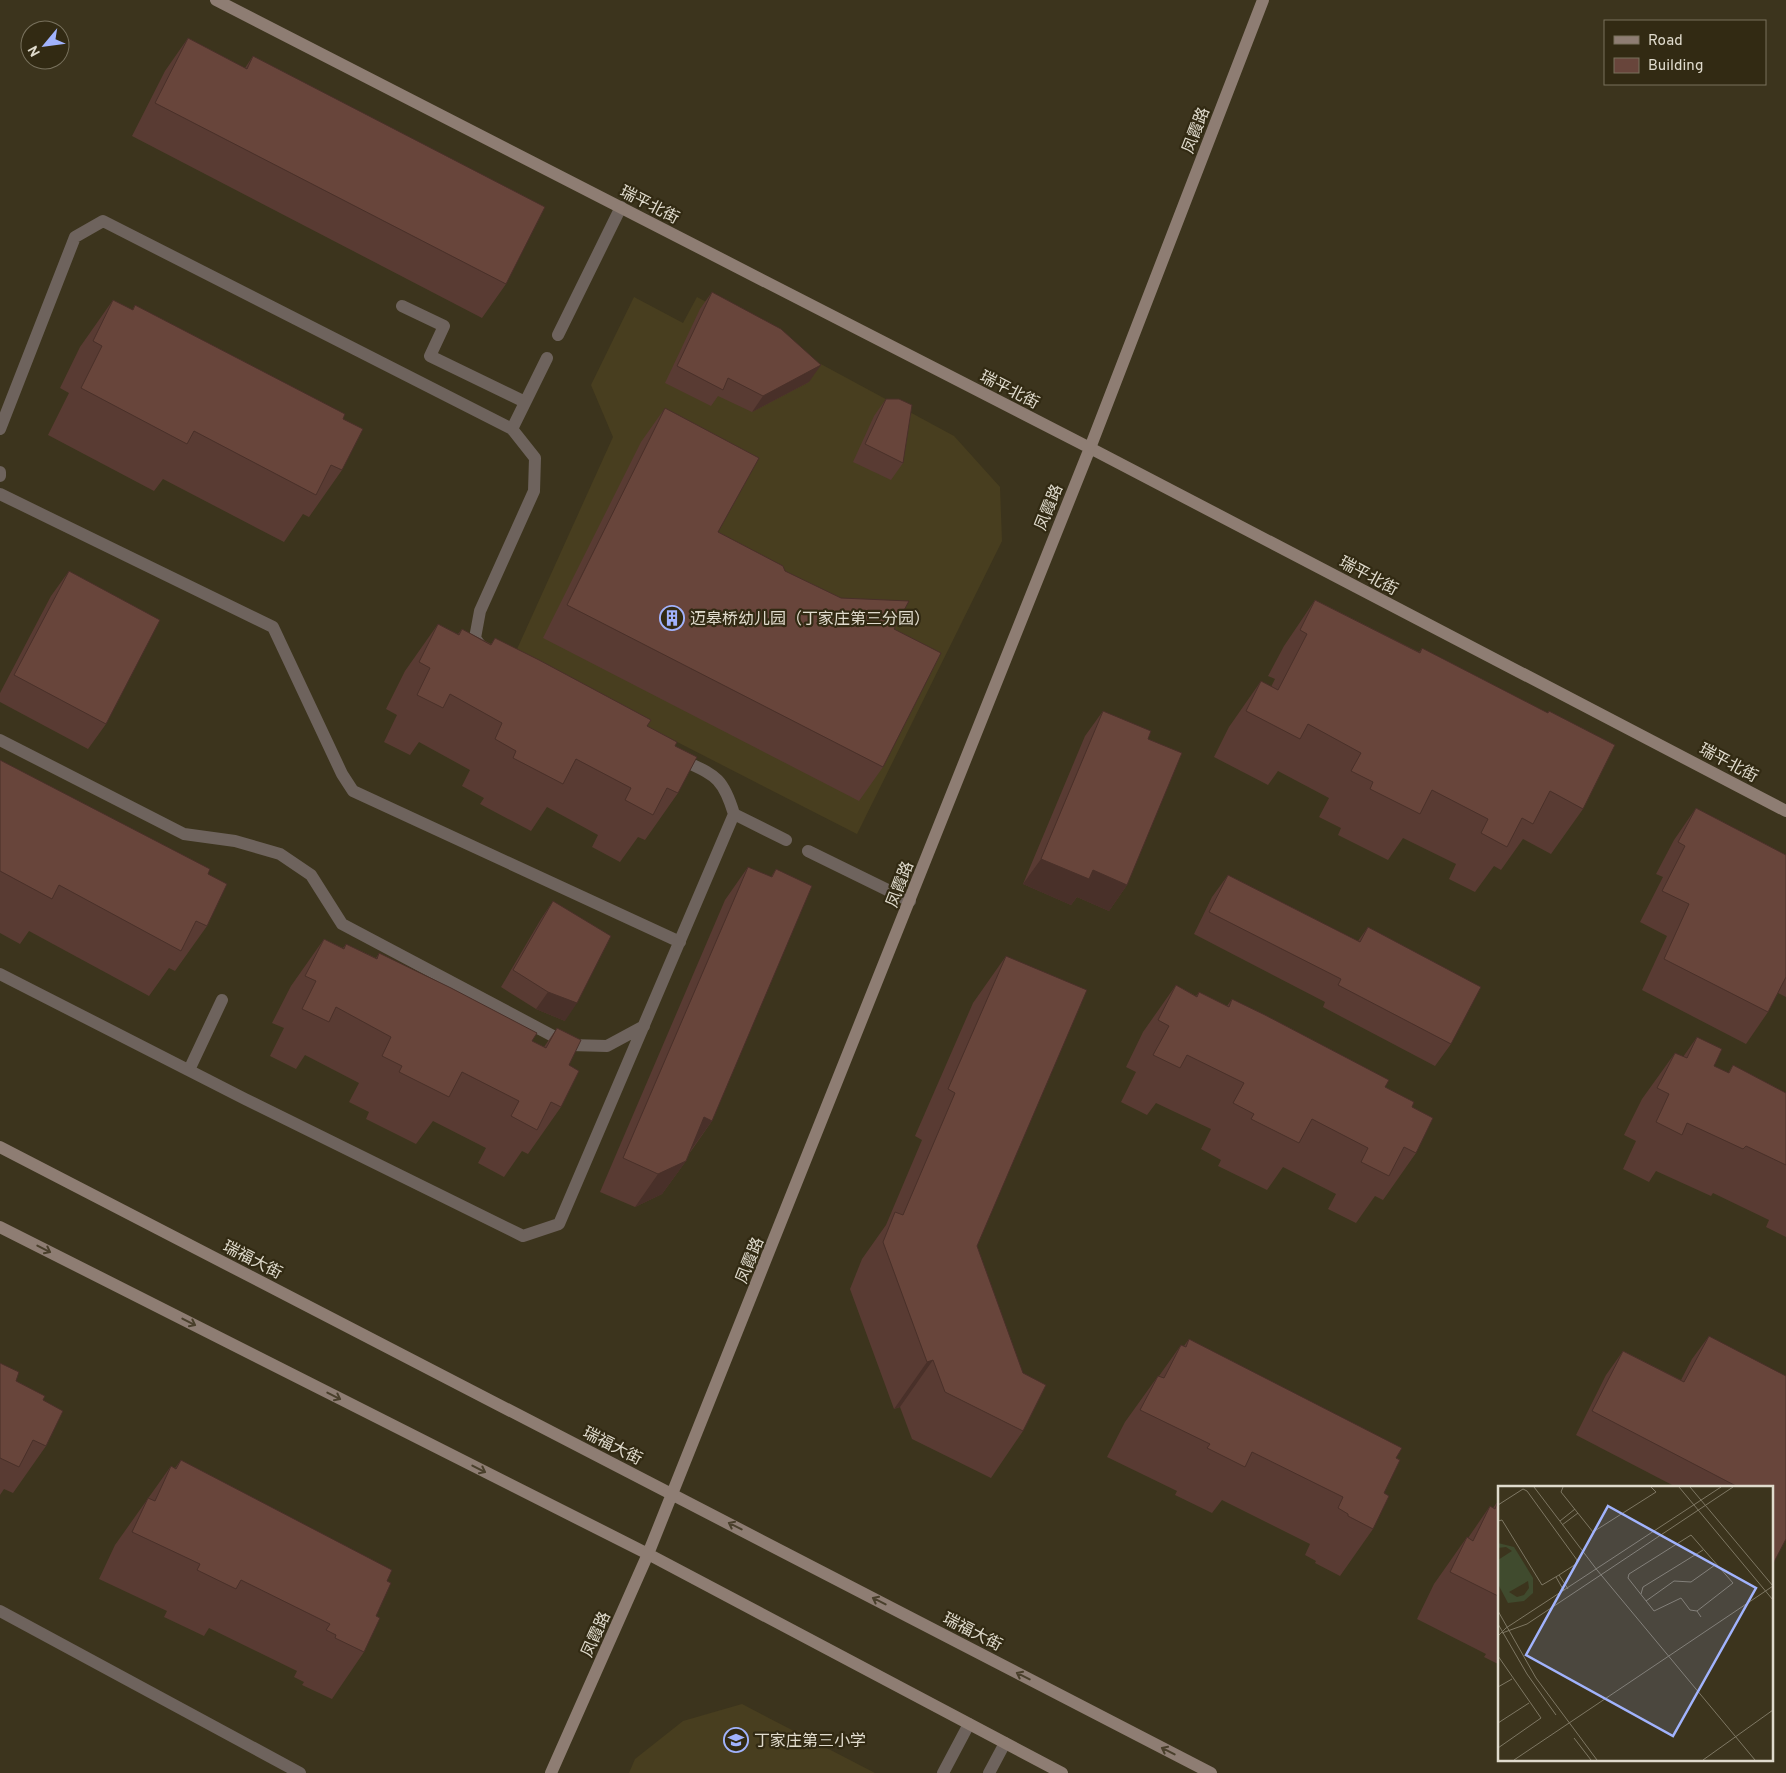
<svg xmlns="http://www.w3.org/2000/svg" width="1786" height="1773" font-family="Overpass,'Noto Sans SC',sans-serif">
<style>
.built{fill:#483e1f}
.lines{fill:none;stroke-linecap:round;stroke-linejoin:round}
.lane{stroke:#6e635d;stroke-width:12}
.secondary{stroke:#8e7d73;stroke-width:12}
.wall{fill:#593b33}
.shaded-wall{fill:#493029}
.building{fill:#68453b;stroke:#493029}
.oneway{stroke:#493f2b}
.labels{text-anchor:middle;stroke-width:4.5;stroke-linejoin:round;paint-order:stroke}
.street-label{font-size:16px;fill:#e0dbcd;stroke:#322a13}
.poi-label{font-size:16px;fill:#e0dbcd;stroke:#322a13;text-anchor:start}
.inset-road{fill:none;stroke:#7e7763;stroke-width:1}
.view{fill:#a1b3fd;fill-opacity:0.15;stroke:#a1b3fd;stroke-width:2.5}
.inset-edge{fill:none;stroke:#e0dbcd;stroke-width:2.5}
</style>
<rect width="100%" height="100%" fill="#3c341d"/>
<path class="built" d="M 634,297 L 683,323 L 697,297 L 954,436 L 1000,487 L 1002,541 L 857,834 L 513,658 L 613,437 L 591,385 Z
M 742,1704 L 875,1773 L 629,1773 L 635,1759 L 683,1721 Z"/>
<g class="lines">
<path class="lane" d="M 402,306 L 444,326 L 430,356 L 525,402
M 558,335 L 621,207
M 0,429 L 75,237 L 103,221 L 512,429 L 535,458 L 534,491 L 480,611 L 475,638 L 483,649
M 512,429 L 547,358
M 0,472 L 0,476
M 0,494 L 273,627 L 342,774 L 353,791 L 680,942
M 0,740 L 184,834 L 235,841 L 280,854 L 311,875 L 342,924 L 570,1045 L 607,1046 L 644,1026
M 734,814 L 786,840
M 808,851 L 910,901
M 0,974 L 245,1099 L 523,1236 L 559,1224 L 734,814 C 722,774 713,775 678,758
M 189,1070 L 222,1000
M 0,1611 L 300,1773
M 943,1773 L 969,1724
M 989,1773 L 1005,1743"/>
<path class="secondary" d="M 216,0 L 1090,448 L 1786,811
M 0,1147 L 1211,1773
M 0,1227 L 648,1554 L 1062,1773
M 551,1773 L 648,1554 L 1090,448 L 1263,0"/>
</g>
<path class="wall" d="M 188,38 L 245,68 L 253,56 L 506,284 L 482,318 L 132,136 L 165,71 Z
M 712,292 L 809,382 L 752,412 L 718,396 L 711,406 L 665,383 L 700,309 Z
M 113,300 L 132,310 L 135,305 L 343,419 L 342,470 L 309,517 L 303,514 L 284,542 L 163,479 L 154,491 L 48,435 L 69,393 L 60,388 L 80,347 Z
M 886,399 L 903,463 L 891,480 L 853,462 L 874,416 Z
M 665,408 L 718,532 L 785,571 L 894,629 L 883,767 L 859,801 L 543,638 L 641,442 Z
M 69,571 L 106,724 L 88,749 L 0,702 L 0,693 L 51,596 Z
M 1315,600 L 1419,652 L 1422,648 L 1547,713 L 1549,711 L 1583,809 L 1551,854 L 1523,839 L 1501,870 L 1494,866 L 1475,892 L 1449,879 L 1456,864 L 1403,838 L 1388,860 L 1338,835 L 1341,828 L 1319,817 L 1329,798 L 1278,771 L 1268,785 L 1214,757 L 1229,727 L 1261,681 L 1271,687 L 1275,679 L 1268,676 L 1284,646 Z
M 438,624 L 458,634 L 462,629 L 491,644 L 495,638 L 647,726 L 675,746 L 678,793 L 645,840 L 638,837 L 620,862 L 592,847 L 598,835 L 547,807 L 531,831 L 480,804 L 484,798 L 462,786 L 470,770 L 419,742 L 410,755 L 384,742 L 397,715 L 386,709 L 405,671 Z
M 1103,711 L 1148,739 L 1127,885 L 1109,911 L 1077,897 L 1071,905 L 1023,884 L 1085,736 Z
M 0,760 L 208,874 L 207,926 L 175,971 L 169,968 L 149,996 L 29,931 L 20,944 L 0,933 Z
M 1696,808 L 1786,855 L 1786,997 L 1778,993 L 1768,1012 L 1746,1044 L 1642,990 L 1667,936 L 1640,922 L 1663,877 L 1656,874 L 1674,840 Z
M 748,867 L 771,877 L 776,869 L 712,1121 L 689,1154 L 686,1161 L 662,1194 L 635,1207 L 600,1192 L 725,900 Z
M 1228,875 L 1358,941 L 1368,927 L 1451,1044 L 1435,1066 L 1323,1007 L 1325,1002 L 1194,934 L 1212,897 Z
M 553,901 L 565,1021 L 536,1009 L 501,987 L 541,919 Z
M 324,939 L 343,948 L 346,944 L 376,958 L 379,953 L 532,1041 L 544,1047 L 557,1028 L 569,1065 L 561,1107 L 528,1154 L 522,1151 L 504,1177 L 478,1163 L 486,1148 L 433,1121 L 416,1144 L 366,1119 L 369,1112 L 349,1102 L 359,1083 L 305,1055 L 296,1069 L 270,1056 L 284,1028 L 272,1023 L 291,986 Z
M 1006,956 L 977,1246 L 1023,1431 L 991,1478 L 912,1439 L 900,1407 L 894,1409 L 850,1289 L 862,1259 L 886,1225 L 922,1140 L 915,1136 L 973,1003 Z
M 1176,985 L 1196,996 L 1199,992 L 1227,1006 L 1232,999 L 1385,1087 L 1412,1107 L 1416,1153 L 1383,1200 L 1375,1196 L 1356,1223 L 1328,1209 L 1336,1194 L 1283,1167 L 1267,1190 L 1218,1166 L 1221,1160 L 1201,1149 L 1211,1129 L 1156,1103 L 1147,1115 L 1121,1102 L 1136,1072 L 1126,1067 L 1143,1032 Z
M 1697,1037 L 1714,1066 L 1728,1073 L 1733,1065 L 1786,1093 L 1786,1237 L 1766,1227 L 1769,1220 L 1713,1193 L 1711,1196 L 1656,1171 L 1649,1182 L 1623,1169 L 1636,1141 L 1624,1135 L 1642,1099 L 1675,1053 L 1683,1057 Z
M 1709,1336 L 1772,1487 L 1676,1487 L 1576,1435 L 1606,1375 L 1623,1351 L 1681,1380 L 1692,1359 Z
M 1189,1339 L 1396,1458 L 1384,1493 L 1373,1529 L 1340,1576 L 1315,1563 L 1316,1561 L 1305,1555 L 1310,1544 L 1222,1500 L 1212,1513 L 1175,1495 L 1177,1491 L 1107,1457 L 1125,1422 L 1158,1376 L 1159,1376 L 1181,1345 L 1184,1346 Z
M 0,1363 L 16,1381 L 43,1400 L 46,1446 L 13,1493 L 4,1489 L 0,1495 Z
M 181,1460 L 387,1581 L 364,1652 L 332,1699 L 302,1685 L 304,1682 L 294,1677 L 297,1671 L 209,1628 L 204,1636 L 164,1617 L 167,1611 L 99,1579 L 115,1545 L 171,1466 L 175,1468 Z
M 1498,1501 L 1500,1502 L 1500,1665 L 1484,1657 L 1486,1654 L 1417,1619 L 1434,1584 L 1467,1537 L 1468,1538 L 1490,1506 L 1493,1508 Z"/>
<path class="shaded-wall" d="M 821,365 L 809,382 L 752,412 L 763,396 Z
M 1041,859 L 1093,870 L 1127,885 L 1109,911 L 1077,897 L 1071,905 L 1023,884 Z
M 548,992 L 577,1003 L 565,1021 L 536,1009 Z
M 704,1117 L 712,1121 L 688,1154 Z
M 686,1161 L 662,1194 L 635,1207 L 658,1174 Z
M 933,1360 L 900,1407 L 894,1409 L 927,1362 Z"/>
<path class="building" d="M 188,38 L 247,69 L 253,56 L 545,207 L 506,284 L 155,103 Z
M 712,292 L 781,329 L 821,365 L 763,396 L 728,378 L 723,390 L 677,366 Z
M 113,300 L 133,310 L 135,305 L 345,414 L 343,419 L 363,429 L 342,470 L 331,465 L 316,495 L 194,431 L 187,444 L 81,388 L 102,346 L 93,341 Z
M 886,399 L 899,399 L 912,405 L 903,463 L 865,444 Z
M 665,408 L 759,458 L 718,532 L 783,566 L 785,571 L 841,598 L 909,601 L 894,629 L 941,653 L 883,767 L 567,605 Z
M 69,571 L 160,620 L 106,724 L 14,675 Z
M 1315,600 L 1420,653 L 1422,648 L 1548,713 L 1549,711 L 1615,745 L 1583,809 L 1550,791 L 1533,824 L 1522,818 L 1507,847 L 1481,833 L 1488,819 L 1432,790 L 1420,814 L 1370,789 L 1373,782 L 1351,771 L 1361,753 L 1308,724 L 1300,739 L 1246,711 L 1261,681 L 1278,690 L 1307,634 L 1300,630 Z
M 438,624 L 459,635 L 462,629 L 491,645 L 495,638 L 539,660 L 651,720 L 647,726 L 677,742 L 675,746 L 697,757 L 678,793 L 667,788 L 653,815 L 625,800 L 631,788 L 576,759 L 563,784 L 513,758 L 516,751 L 495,739 L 502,723 L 450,694 L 443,708 L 417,695 L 430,668 L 419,662 Z
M 1103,711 L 1151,731 L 1148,739 L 1182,753 L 1127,885 L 1093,870 L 1089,879 L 1041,859 Z
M 0,760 L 210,869 L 208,874 L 227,884 L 207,926 L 196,921 L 181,951 L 59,885 L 52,899 L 0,871 Z
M 1696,808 L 1786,855 L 1786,977 L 1768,1012 L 1664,959 L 1689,904 L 1662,891 L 1685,846 L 1678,842 Z
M 748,867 L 772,877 L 776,869 L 812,886 L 712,1121 L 704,1117 L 686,1161 L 658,1174 L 623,1158 Z
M 1228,875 L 1360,942 L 1368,927 L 1481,987 L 1451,1044 L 1338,985 L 1341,979 L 1209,912 Z
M 553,901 L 611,936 L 577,1003 L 548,992 L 513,970 Z
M 324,939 L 344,949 L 346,944 L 377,959 L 379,953 L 451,988 L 537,1033 L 532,1041 L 546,1048 L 557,1028 L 581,1040 L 569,1065 L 579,1071 L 561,1107 L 551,1102 L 537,1130 L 511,1116 L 519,1101 L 462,1072 L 449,1097 L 399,1072 L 402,1066 L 382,1056 L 391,1037 L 336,1007 L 329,1022 L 302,1009 L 316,981 L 305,976 Z
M 1006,956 L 1087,990 L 977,1246 L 1023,1373 L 1046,1385 L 1023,1431 L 945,1392 L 933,1360 L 927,1362 L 883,1242 L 895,1212 L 903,1215 L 955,1093 L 948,1089 Z
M 1176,985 L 1197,997 L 1199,992 L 1229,1007 L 1232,999 L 1265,1015 L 1389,1080 L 1385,1087 L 1414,1102 L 1412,1107 L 1433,1118 L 1416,1153 L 1404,1147 L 1389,1176 L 1361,1162 L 1368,1148 L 1312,1119 L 1299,1143 L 1251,1119 L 1254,1114 L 1233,1103 L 1244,1083 L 1187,1055 L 1180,1068 L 1153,1055 L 1169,1026 L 1158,1020 Z
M 1697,1037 L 1722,1049 L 1714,1066 L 1729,1073 L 1733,1065 L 1786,1093 L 1786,1165 L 1746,1146 L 1743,1149 L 1687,1123 L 1682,1135 L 1656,1122 L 1669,1094 L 1657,1088 L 1675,1053 L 1687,1058 Z
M 1709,1336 L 1786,1376 L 1786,1539 L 1772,1566 L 1772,1487 L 1738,1487 L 1592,1411 L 1623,1351 L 1684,1382 Z
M 1189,1339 L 1402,1448 L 1396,1458 L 1400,1460 L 1384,1493 L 1389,1496 L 1373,1529 L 1348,1516 L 1348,1514 L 1338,1508 L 1343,1497 L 1252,1452 L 1245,1467 L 1207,1448 L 1210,1444 L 1140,1410 L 1158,1376 L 1164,1378 L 1181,1345 L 1186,1347 Z
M 0,1363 L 19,1372 L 16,1381 L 45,1396 L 43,1400 L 63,1411 L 46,1446 L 33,1440 L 19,1467 L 0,1458 Z
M 181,1460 L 392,1570 L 387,1581 L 391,1583 L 376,1616 L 380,1618 L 364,1652 L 335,1638 L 336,1635 L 326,1630 L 330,1624 L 241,1580 L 236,1589 L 197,1570 L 200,1564 L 132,1532 L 148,1498 L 155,1501 L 171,1466 L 176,1469 Z
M 1498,1501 L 1500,1502 L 1500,1597 L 1450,1572 L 1467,1537 L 1473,1541 L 1490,1506 L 1495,1509 Z"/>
<defs><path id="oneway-shaft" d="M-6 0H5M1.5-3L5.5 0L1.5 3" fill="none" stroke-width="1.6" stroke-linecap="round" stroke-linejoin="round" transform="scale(1.25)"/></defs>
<g class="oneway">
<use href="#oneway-shaft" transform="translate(44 1249) rotate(27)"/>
<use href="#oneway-shaft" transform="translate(189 1322) rotate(27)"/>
<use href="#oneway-shaft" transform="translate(334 1396) rotate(27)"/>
<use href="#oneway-shaft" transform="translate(479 1469) rotate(27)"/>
<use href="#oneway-shaft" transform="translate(735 1526) rotate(-153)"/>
<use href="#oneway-shaft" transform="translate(879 1601) rotate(-153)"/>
<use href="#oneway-shaft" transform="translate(1023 1676) rotate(-153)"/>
<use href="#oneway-shaft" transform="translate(1168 1751) rotate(-153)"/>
</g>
<defs>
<symbol id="building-ring" viewBox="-11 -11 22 22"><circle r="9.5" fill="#322a13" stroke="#a1b3fd" stroke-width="1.5"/><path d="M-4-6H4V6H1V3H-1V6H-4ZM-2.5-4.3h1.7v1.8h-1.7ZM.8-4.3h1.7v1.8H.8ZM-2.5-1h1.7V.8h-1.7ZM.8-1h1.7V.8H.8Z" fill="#a1b3fd"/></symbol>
<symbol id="school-ring" viewBox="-11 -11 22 22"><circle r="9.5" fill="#322a13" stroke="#a1b3fd" stroke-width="1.5"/><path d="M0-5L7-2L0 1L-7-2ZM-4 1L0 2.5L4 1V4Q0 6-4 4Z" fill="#a1b3fd"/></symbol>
</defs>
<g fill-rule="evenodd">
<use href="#building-ring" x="658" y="604" width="28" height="28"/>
<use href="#school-ring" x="722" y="1726" width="28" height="28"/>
</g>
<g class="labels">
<g class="street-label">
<text transform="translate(1195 130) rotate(-69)" y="6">凤霞路</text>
<text transform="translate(650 204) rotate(27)" y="6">瑞平北街</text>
<text transform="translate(1010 389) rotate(27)" y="6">瑞平北街</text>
<text transform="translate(1048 507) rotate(-68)" y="6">凤霞路</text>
<text transform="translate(1369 575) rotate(28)" y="6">瑞平北街</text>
<text transform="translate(1729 762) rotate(28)" y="6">瑞平北街</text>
<text transform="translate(899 884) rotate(-69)" y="6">凤霞路</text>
<text transform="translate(253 1259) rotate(27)" y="6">瑞福大街</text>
<text transform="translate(749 1260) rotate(-68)" y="6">凤霞路</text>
<text transform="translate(613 1445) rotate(27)" y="6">瑞福大街</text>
<text transform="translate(973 1631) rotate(27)" y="6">瑞福大街</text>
<text transform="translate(595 1634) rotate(-66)" y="6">凤霞路</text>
</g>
<g class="poi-label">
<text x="690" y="624">迈皋桥幼儿园（丁家庄第三分园）</text>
<text x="754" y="1746">丁家庄第三小学</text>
</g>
</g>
<g transform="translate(1498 1486)">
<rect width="275" height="275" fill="#3c341d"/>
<path d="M 0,57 L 16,61 L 35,92 L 35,107 L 26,115 L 10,117 L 0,98 L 0,74 L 14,65 L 8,61 L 0,62 ZM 30,95 L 31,102 L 26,109 L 19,111 L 11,106 Z" fill="#404b2e" fill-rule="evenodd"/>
<path class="inset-road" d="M 36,1 L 99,84 L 257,274M 65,1 L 63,6 L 95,46 L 158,6 L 153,1M 181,1 L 275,114M 0,19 L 25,3 L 29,5 L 79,74 L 78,78 L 61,89 L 70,103M 0,35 L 4,34 L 44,99 L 61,89M 62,35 L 77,23M 64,39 L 80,27M 58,91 L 66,105M 143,108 L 145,101 L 205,64M 148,115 L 176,95 L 193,96 L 217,79M 0,125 L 38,192 L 99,274M 199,125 L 192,124 L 183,112 L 156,125 L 130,92 L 131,88 L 193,49 L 235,97 L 199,125 L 203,131M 0,138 L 29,188 L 58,229M 4,147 L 29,138 L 235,1M 0,150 L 8,142 L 223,1M 0,170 L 43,232 L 0,262M 0,201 L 14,193M 0,237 L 31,217M 76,252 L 93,274M 16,274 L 275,100 L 192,1M 205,274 L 275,224"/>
<path class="view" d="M 110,20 L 258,102 L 175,250 L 28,169 Z"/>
<rect width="275" height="275" class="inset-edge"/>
</g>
<rect x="1604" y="20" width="162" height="65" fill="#322a13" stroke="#78715d"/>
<rect x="1614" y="36" width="25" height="8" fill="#8e7d73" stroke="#78715d"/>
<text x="1648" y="45" font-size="15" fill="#e0dbcd">Road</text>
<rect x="1614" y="58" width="25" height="15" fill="#68453b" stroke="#78715d"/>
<text x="1648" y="70" font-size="15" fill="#e0dbcd">Building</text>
<g transform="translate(45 45) rotate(241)"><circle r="24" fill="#322a13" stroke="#78715d"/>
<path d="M0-4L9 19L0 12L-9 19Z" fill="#a1b3fd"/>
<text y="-8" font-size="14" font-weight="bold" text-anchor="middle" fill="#e0dbcd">N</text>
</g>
</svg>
